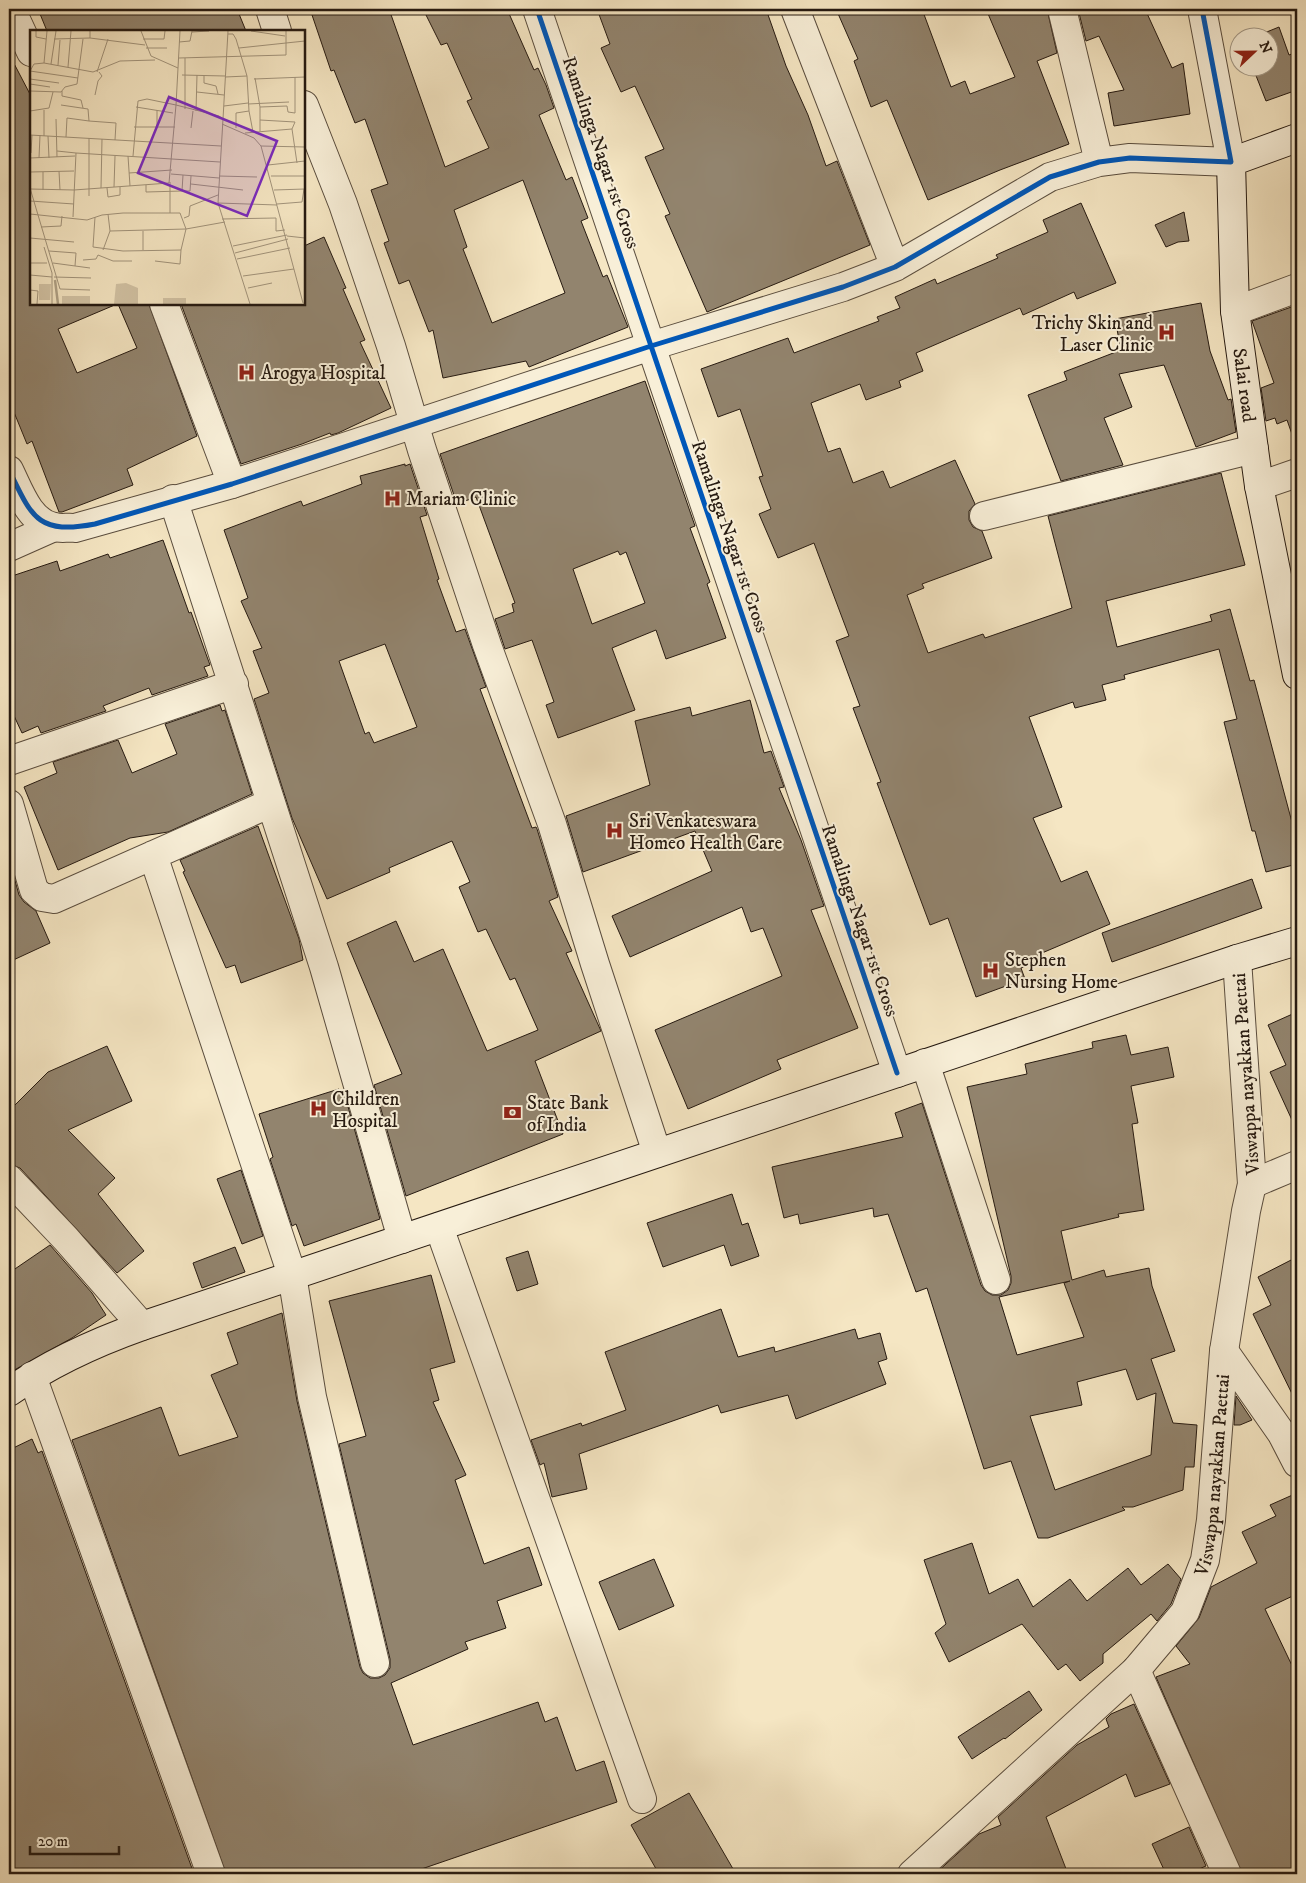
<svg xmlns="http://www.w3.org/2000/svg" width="1306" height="1883" font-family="'IM FELL DW Pica',serif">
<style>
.building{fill:#92846e;stroke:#261a11;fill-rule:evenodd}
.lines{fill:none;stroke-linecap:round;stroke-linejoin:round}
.minor-casing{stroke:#5a4d3e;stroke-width:30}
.tertiary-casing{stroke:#5a4d3e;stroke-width:30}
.secondary-casing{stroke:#261a11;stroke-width:30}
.minor{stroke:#f8efd8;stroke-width:28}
.tertiary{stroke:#f8efd8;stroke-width:28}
.secondary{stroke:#f8efd8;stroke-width:28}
.cycleway-casing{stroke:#f8efd8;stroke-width:8}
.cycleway{stroke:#0057b8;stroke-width:5}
.labels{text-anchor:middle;stroke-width:4;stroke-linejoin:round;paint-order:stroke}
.street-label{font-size:19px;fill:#261a11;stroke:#f8efd8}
.poi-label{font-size:19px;fill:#261a11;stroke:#f8efd8;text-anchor:start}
.inset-river{fill:none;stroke:#afa186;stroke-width:2.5}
.inset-road{fill:none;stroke:#a2947c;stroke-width:1}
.view{fill:#7b2cbf;fill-opacity:0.15;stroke:#7b2cbf;stroke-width:2.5}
.inset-edge{fill:none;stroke:#261a11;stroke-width:2.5}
</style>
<rect width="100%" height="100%" fill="#f5e6c3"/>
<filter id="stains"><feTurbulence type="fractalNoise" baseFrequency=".004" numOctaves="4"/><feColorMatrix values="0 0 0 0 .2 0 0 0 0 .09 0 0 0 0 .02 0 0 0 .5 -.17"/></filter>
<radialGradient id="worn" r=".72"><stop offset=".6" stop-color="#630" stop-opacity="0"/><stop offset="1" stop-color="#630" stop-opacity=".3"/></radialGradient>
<path class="building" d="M 38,9 L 237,9 L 246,31 L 47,31 Z
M 310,9 L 389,9 L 445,167 L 489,148 L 467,101 L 472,99 L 447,43 L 441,45 L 423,9 L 507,9 L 534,70 L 538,68 L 546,85 L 554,108 L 539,115 L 566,180 L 572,177 L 588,218 L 581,221 L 603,277 L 607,275 L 628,327 L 529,367 L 526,361 L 443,378 L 433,330 L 429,332 L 409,280 L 399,284 L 384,243 L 389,241 L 371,190 L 388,184 L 365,119 L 355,123 L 334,70 L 331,71 ZM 523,180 L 565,293 L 492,323 L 463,249 L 467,247 L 454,210 Z
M 597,9 L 766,9 L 786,66 L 808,115 L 826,166 L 837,161 L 870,245 L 707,312 L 665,216 L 670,214 L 645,157 L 664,149 L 635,86 L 621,92 L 601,48 L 610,44 Z
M 836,9 L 922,9 L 951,87 L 965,81 L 970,94 L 1015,77 L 986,9 L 1047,9 L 1057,53 L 1037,61 L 1069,144 L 1000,170 L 928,200 L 887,100 L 871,107 L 854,61 L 858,59 Z
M 1078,9 L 1145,9 L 1172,68 L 1183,63 L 1190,114 L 1114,126 L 1108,93 L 1124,90 L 1099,36 L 1086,41 Z
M 1279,27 L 1289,55 L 1297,52 L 1297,90 L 1266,101 L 1253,68 L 1268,68 L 1268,38 L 1252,38 Z
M 9,54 L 31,96 L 31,304 L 117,304 L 58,329 L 77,373 L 137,348 L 118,304 L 149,304 L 197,436 L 127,469 L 133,485 L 62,512 L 59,512 L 32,441 L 27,444 L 9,400 Z
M 1081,203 L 1116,283 L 1077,299 L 1074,292 L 1023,315 L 1020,308 L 916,353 L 923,371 L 899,381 L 901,387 L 866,400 L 860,384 L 811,403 L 828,452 L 840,448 L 853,483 L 883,471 L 890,488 L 955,460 L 975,504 L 969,511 L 969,520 L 973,527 L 982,531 L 992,558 L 922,584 L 924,588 L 907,595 L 928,653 L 983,634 L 985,638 L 1072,608 L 1048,516 L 1221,473 L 1245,565 L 1106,601 L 1117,647 L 1212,621 L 1210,615 L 1230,609 L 1250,681 L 1254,680 L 1297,841 L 1297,864 L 1266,872 L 1255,831 L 1252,831 L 1224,722 L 1237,719 L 1219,649 L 1124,675 L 1125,679 L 1102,685 L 1106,700 L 1075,708 L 1073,702 L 1029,717 L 1062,807 L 1033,818 L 1061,882 L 1087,871 L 1110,924 L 1042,953 L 1045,959 L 1021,968 L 1025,979 L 976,997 L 948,918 L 930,925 L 877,783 L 881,782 L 853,708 L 860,706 L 836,641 L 849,636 L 814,543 L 778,558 L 759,514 L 771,509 L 759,477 L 763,476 L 740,409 L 718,417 L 701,369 L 788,338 L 794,353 L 879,321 L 877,317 L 900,308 L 895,297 L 935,279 L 937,284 L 998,258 L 996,255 L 1048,232 L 1043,220 Z
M 1184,212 L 1189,241 L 1178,242 L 1166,247 L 1155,225 Z
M 324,237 L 346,288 L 343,289 L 365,340 L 360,342 L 391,408 L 338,433 L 331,435 L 330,433 L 302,444 L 241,464 L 181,304 L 304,304 L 304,246 Z
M 1201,303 L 1210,351 L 1228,400 L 1231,399 L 1236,432 L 1196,447 L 1164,365 L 1119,374 L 1132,407 L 1104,418 L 1123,465 L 1061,481 L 1028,395 L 1067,380 L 1064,372 L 1121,350 L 1115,319 Z
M 1297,305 L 1297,439 L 1294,440 L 1287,420 L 1277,424 L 1275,418 L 1266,421 L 1261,388 L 1274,383 L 1252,321 Z
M 645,381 L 695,526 L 690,528 L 710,582 L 707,584 L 726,638 L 666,659 L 656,630 L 612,648 L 635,710 L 558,738 L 546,705 L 554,702 L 532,640 L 505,649 L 495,619 L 514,612 L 512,604 L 515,603 L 476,497 L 457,504 L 440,454 ZM 618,551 L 620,555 L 626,552 L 645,603 L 592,624 L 573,569 Z
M 405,464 L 405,466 L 410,464 L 427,515 L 420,517 L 439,579 L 437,580 L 456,632 L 465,629 L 486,687 L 480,689 L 532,828 L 536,827 L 537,829 L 558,897 L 549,901 L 572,951 L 566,953 L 601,1031 L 535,1061 L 563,1134 L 406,1196 L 374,1085 L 402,1074 L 347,943 L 396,921 L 414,962 L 443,949 L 487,1051 L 538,1030 L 515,978 L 510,980 L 486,929 L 478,932 L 459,887 L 470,882 L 452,841 L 389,868 L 390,872 L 327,899 L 292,818 L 254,699 L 269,693 L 253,651 L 262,648 L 241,601 L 248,598 L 224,530 L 301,501 L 303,506 L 362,484 L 360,476 ZM 385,644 L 417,727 L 374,743 L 369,732 L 365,734 L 339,661 Z
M 163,540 L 189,613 L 191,612 L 206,654 L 210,665 L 204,667 L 208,676 L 152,695 L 149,688 L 103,706 L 106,711 L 41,733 L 38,726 L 22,733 L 9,705 L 9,577 L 57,561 L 60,571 L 108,554 L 110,558 Z
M 750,700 L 764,753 L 771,751 L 784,787 L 779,788 L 801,840 L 824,906 L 811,910 L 858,1028 L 777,1060 L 781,1069 L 688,1109 L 655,1030 L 782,976 L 763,928 L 751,932 L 742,907 L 630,957 L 612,916 L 712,871 L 695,831 L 583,872 L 566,816 L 650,785 L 635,721 L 690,707 L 692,716 Z
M 220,705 L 222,711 L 225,710 L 252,794 L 168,832 L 130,838 L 58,870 L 24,787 L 57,773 L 53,762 L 118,740 L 132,773 L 177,754 L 165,724 Z
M 258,826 L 299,939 L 303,960 L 241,983 L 235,965 L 226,968 L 183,872 L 185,871 L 180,860 Z
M 9,859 L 19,895 L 24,902 L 36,911 L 50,943 L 9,962 Z
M 1252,879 L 1262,908 L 1112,962 L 1102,933 Z
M 1297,1012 L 1297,1131 L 1270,1072 L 1286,1065 L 1268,1025 Z
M 1126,1035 L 1131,1055 L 1168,1047 L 1174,1077 L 1131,1086 L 1138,1123 L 1132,1124 L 1144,1210 L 1118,1214 L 1119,1217 L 1061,1231 L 1072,1280 L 1104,1270 L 1106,1277 L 1149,1268 L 1152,1286 L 1175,1351 L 1151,1359 L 1173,1423 L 1197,1425 L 1194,1467 L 1185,1467 L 1183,1490 L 1133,1507 L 1122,1507 L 1125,1510 L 1048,1538 L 1038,1538 L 1011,1461 L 984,1469 L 927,1288 L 916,1292 L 888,1214 L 874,1217 L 873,1208 L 800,1224 L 798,1214 L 784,1218 L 772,1167 L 903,1137 L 895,1113 L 922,1103 L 981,1285 L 985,1291 L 992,1295 L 1001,1295 L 1008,1290 L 1011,1283 L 1011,1276 L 967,1087 L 1027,1074 L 1025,1064 L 1093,1048 L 1092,1042 ZM 1070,1281 L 1064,1283 L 1084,1337 L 1017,1355 L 999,1297 ZM 1126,1369 L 1137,1400 L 1156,1393 L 1151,1455 L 1055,1490 L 1030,1416 L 1082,1405 L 1077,1382 Z
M 107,1046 L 132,1101 L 68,1130 L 115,1178 L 98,1194 L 144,1251 L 117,1273 L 20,1168 L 9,1164 L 9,1111 L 48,1072 Z
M 339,1089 L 342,1097 L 345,1096 L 380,1219 L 304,1246 L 296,1224 L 292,1226 L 270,1159 L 273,1157 L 259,1114 Z
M 241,1170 L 263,1236 L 242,1244 L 217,1179 Z
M 732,1194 L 742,1225 L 748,1223 L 759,1256 L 731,1266 L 724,1245 L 663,1267 L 647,1223 Z
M 50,1245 L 92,1293 L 106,1315 L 72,1338 L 9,1373 L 9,1273 Z
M 235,1247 L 245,1272 L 202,1288 L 193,1263 Z
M 528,1251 L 538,1284 L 517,1291 L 506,1258 Z
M 1297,1257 L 1297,1404 L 1253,1314 L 1271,1305 L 1258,1277 Z
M 431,1275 L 455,1362 L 430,1369 L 439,1400 L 433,1402 L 466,1475 L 455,1480 L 484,1564 L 529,1547 L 542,1585 L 497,1601 L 506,1628 L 465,1642 L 468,1649 L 391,1683 L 413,1745 L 538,1702 L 545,1722 L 557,1717 L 576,1771 L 604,1761 L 617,1802 L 407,1874 L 226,1874 L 72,1440 L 161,1407 L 179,1456 L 238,1437 L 211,1375 L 238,1364 L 227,1333 L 282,1313 L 297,1401 L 360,1667 L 363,1673 L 370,1678 L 379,1678 L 385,1675 L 390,1668 L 390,1659 L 339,1444 L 366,1436 L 329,1301 Z
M 721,1309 L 738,1357 L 774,1347 L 775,1352 L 855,1329 L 858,1339 L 880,1333 L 887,1359 L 878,1362 L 886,1384 L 796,1419 L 788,1395 L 721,1413 L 718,1405 L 579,1454 L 587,1489 L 552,1497 L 544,1463 L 540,1465 L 531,1440 L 581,1423 L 582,1426 L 626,1410 L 605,1352 Z
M 1236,1396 L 1252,1420 L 1240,1425 L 1234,1425 Z
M 32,1439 L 38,1453 L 42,1451 L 194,1874 L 9,1874 L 9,1450 Z
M 1297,1493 L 1297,1594 L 1265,1609 L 1297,1676 L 1297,1868 L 1278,1874 L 1242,1874 L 1156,1677 L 1190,1664 L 1176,1646 L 1199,1618 L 1211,1587 L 1257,1563 L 1242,1532 L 1276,1516 L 1270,1505 Z
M 972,1543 L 989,1594 L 1018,1579 L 1033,1607 L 1070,1579 L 1087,1601 L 1128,1568 L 1141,1585 L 1168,1564 L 1181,1579 L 1171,1604 L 1157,1621 L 1151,1614 L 1103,1654 L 1103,1663 L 1080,1681 L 1066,1664 L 1058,1670 L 1022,1624 L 949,1662 L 935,1633 L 946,1624 L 924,1560 Z
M 654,1559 L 674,1606 L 619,1630 L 599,1582 Z
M 1029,1691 L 1042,1710 L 1005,1739 L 1004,1738 L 972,1759 L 958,1737 Z
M 1134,1704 L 1170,1784 L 1135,1797 L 1126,1774 L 1046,1817 L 1068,1874 L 935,1874 L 979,1834 L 1001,1825 L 998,1817 L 1077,1745 L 1109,1727 L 1106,1719 L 1111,1714 Z
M 689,1793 L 736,1874 L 659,1874 L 631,1825 Z
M 1189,1827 L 1206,1866 L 1187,1874 L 1166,1874 L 1152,1844 Z"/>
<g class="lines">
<defs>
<path id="minor" d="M 11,9 L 31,52
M 270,9 L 277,31
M 795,9 L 895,267
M 1062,9 L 1099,162
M 304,105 L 343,204 L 391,346 L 422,450 L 487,645 L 552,824 L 595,964 L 657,1153
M 164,304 L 232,484
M 1235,311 L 1297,288
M 651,346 L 843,287 L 895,267 L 1050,177 L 1099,162 L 1130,158 L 1231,162 L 1202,9
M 1259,486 L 1297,473
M 173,499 L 324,967 L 402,1239
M 984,516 L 1254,449
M 9,547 L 54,527
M 9,761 L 234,684
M 9,804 L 34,890 L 42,897 L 54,899 L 271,803
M 153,855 L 292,1275 L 312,1397 L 375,1663
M 925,1063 L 996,1280
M 9,1179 L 66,1239 L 142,1326
M 1252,1184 L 1297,1165
M 439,1227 L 642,1799
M 1224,1351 L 1282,1434 L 1297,1463
M 32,1376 L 211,1874
M 1136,1670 L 1227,1874"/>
<g id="tertiary">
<path d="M 537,9 L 897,1073"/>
<path d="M 9,470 C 19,490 29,522 54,527 C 61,529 68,527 75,528 L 232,484 L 651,346"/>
<path id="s1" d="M 912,1874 L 1136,1670 L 1185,1612 L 1205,1560 L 1211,1520 L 1224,1351 L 1246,1211 L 1252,1184 L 1237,959"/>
</g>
<g id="secondary">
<path id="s2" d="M 1297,138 L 1231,162 L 1235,311 L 1259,486 L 1297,675"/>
<path d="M 9,1392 C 50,1363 94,1343 142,1326 L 1237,959 L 1297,941"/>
</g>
</defs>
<use href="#minor" class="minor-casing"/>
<use href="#tertiary" class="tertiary-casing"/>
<use href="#secondary" class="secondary-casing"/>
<use href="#minor" class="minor"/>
<use href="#tertiary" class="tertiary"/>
<use href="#secondary" class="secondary"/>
<defs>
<path id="cycleway" d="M 537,9 L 897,1073
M 9,470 C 32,517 37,535 95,524 L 232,484 L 651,346 L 843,287 L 895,267 L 1050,177 L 1099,162 L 1130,158 L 1231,162 L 1202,9"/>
</defs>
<use href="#cycleway" class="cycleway-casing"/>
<use href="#cycleway" class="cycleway"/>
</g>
<defs>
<symbol id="hospital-bare" viewBox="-9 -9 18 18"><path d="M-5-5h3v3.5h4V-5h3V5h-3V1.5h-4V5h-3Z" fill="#8f2418" stroke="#f8efd8" stroke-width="2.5" paint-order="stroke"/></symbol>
<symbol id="bank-bare" viewBox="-9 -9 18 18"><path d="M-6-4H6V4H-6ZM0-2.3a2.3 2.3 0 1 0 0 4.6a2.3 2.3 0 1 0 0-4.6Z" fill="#8f2418" stroke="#f8efd8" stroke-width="2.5" paint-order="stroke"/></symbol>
</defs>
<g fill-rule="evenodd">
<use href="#hospital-bare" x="1154" y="320" width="25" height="25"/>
<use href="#hospital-bare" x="234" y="360" width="25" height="25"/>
<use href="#hospital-bare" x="380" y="486" width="25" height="25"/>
<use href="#hospital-bare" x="602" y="818" width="25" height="25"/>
<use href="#hospital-bare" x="978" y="958" width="25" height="25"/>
<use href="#hospital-bare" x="306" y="1096" width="25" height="25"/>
<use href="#bank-bare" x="500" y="1100" width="25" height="25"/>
</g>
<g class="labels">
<g class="street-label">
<text transform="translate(602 152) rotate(71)" y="7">Ramalinga Nagar 1st Cross</text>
<text dy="7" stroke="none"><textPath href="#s2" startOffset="294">Salai road</textPath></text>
<text transform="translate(731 536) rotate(71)" y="7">Ramalinga Nagar 1st Cross</text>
<text transform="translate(861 920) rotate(71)" y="7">Ramalinga Nagar 1st Cross</text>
<text transform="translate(1245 1074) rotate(-94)" y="7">Viswappa nayakkan Paettai</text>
<text dy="7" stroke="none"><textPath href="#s1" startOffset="520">Viswappa nayakkan Paettai</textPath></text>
</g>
<g class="poi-label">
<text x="1153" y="329" text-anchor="end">Trichy Skin and<tspan x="1153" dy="22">Laser Clinic</tspan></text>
<text x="261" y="379">Arogya Hospital</text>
<text x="406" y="505">Mariam Clinic</text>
<text x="629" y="827">Sri Venkateswara<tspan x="629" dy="22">Homeo Health Care</tspan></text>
<text x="1005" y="966">Stephen<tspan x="1005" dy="22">Nursing Home</tspan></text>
<text x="332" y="1105">Children<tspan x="332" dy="22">Hospital</tspan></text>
<text x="527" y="1109">State Bank<tspan x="527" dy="22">of India</tspan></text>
</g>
</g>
<g transform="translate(30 30)">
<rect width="275" height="275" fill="#f5e6c3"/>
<path d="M 96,253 L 108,258 L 108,274 L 84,274 L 86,254 ZM 9,254 L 21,254 L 20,270 L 9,270 ZM 32,266 L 60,266 L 60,274 L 32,274 ZM 133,268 L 156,268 L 156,274 L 133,274 Z" fill="#d2c3a5"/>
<path class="inset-river" d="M 25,250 L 28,274"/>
<path class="inset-road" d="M 6,1 L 6,7 L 16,9M 60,1 L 60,8 L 115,15M 111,1 L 121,26 L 148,38 L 146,75 L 189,86 L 193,89 L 188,173 L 220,274M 221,1 L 255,6M 162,2 L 179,1M 198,4 L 203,4 L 206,9 L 217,46 L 219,81 L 206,83 L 206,98M 24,9 L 60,8M 113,9 L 134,9 L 135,1M 149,12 L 160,11 L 162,1M 116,18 L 137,18M 209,18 L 256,13 L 256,1M 149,28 L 256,25 L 256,13 L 275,11M 14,33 L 17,1M 21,34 L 26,1M 28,35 L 30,10M 38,37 L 41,1M 148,38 L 150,1M 0,41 L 4,34 L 14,33 L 63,42 L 90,31 L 125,30M 0,41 L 48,48M 67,42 L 78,9M 152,45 L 195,46M 174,46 L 174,53 L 186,56 L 188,64M 195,47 L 217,46M 275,47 L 275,30M 225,48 L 230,77 L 257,76 L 258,82 L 265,83 L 265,47M 0,49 L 29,53M 224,49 L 275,47M 0,54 L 20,57M 0,61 L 31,62 L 35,57 L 47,54 L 53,9M 32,61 L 32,66 L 51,70 L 53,78M 167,62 L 194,65M 65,65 L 68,51 L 72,46 L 69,42M 218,74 L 259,72M 31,75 L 58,79 L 59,91 L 86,93 L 85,110M 194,76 L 218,73M 106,77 L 143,83M 155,79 L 155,28M 14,80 L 14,106M 0,81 L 19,78 L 23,62M 166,81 L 167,45M 219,81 L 223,102M 26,89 L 27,127M 193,89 L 198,1M 192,94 L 224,108 L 231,116 L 273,273M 104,97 L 127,97 L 127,80M 127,97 L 145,97M 161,98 L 163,81M 262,99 L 267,133M 230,101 L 230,77M 215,103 L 262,99 L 265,92 L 230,90M 0,105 L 191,116M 18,106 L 19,128M 36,107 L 37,88 L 59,91M 59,108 L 59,166M 231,116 L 275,117M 27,121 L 46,123M 1,123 L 2,105M 98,126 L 100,156M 0,128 L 45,126M 9,128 L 10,105M 238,135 L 275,131M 29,141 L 30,160M 0,142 L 44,141M 99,143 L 142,140M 141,144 L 189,148M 153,145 L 152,161 L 160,161 L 161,146M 189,146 L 227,147M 241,146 L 275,146M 140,152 L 140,183M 161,154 L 213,160M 116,155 L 116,162 L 152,161M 84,157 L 85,126M 0,158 L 30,259 L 60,260M 71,158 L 72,109M 77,158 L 78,167 L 90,165 L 90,157M 0,159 L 44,160 L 139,153 L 146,75 L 117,69 L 108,71 L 103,126M 13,160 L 13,142M 244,160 L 275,159M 0,171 L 44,174M 188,173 L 247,175M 247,174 L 272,172 L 274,159M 0,184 L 57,190 L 72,185 L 93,183 L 150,183 L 156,199 L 151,220 L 93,221 L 63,217 L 65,187M 78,184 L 80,201M 43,187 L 46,123 L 190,132M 154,188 L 159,186 L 160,176 L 188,165M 192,189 L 246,188 L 246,201 L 255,200M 11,197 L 31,196 L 32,186M 257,206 L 275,208M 0,208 L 44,212M 203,216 L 257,205M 14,217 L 22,243 L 22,274M 73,220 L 80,201 L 156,199 L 195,192M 113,220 L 113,201M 19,221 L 46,223 L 45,236M 205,223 L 258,209M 68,225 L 83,231 L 102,231M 207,229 L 260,218M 53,230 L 66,229 L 68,225M 125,231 L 150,234 L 151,220M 0,233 L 17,233M 23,233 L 60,238M 0,245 L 22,247M 213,246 L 264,239M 24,247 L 61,248M 218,258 L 242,253M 0,260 L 8,261 L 7,274"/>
<path class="view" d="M 139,67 L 247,111 L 217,186 L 108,143 Z"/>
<rect width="275" height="275" class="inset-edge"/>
</g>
<rect width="1306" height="1883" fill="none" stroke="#f5e6c3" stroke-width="30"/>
<rect x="10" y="10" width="1286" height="1863" fill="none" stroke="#261a11" stroke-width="2.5"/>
<rect x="15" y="15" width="1276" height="1853" fill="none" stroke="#261a11"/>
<g transform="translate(1254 52) rotate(68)"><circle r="24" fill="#f8efd8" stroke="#a49a88"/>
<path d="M0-4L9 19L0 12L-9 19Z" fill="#8f2418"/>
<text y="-8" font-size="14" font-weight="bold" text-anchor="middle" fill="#261a11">N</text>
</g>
<path d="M30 1846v8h89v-8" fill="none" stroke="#261a11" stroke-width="2.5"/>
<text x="38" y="1846" font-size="15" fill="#261a11" stroke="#f8efd8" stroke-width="4" paint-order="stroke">20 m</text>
<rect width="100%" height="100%" filter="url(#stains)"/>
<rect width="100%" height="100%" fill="url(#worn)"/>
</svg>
